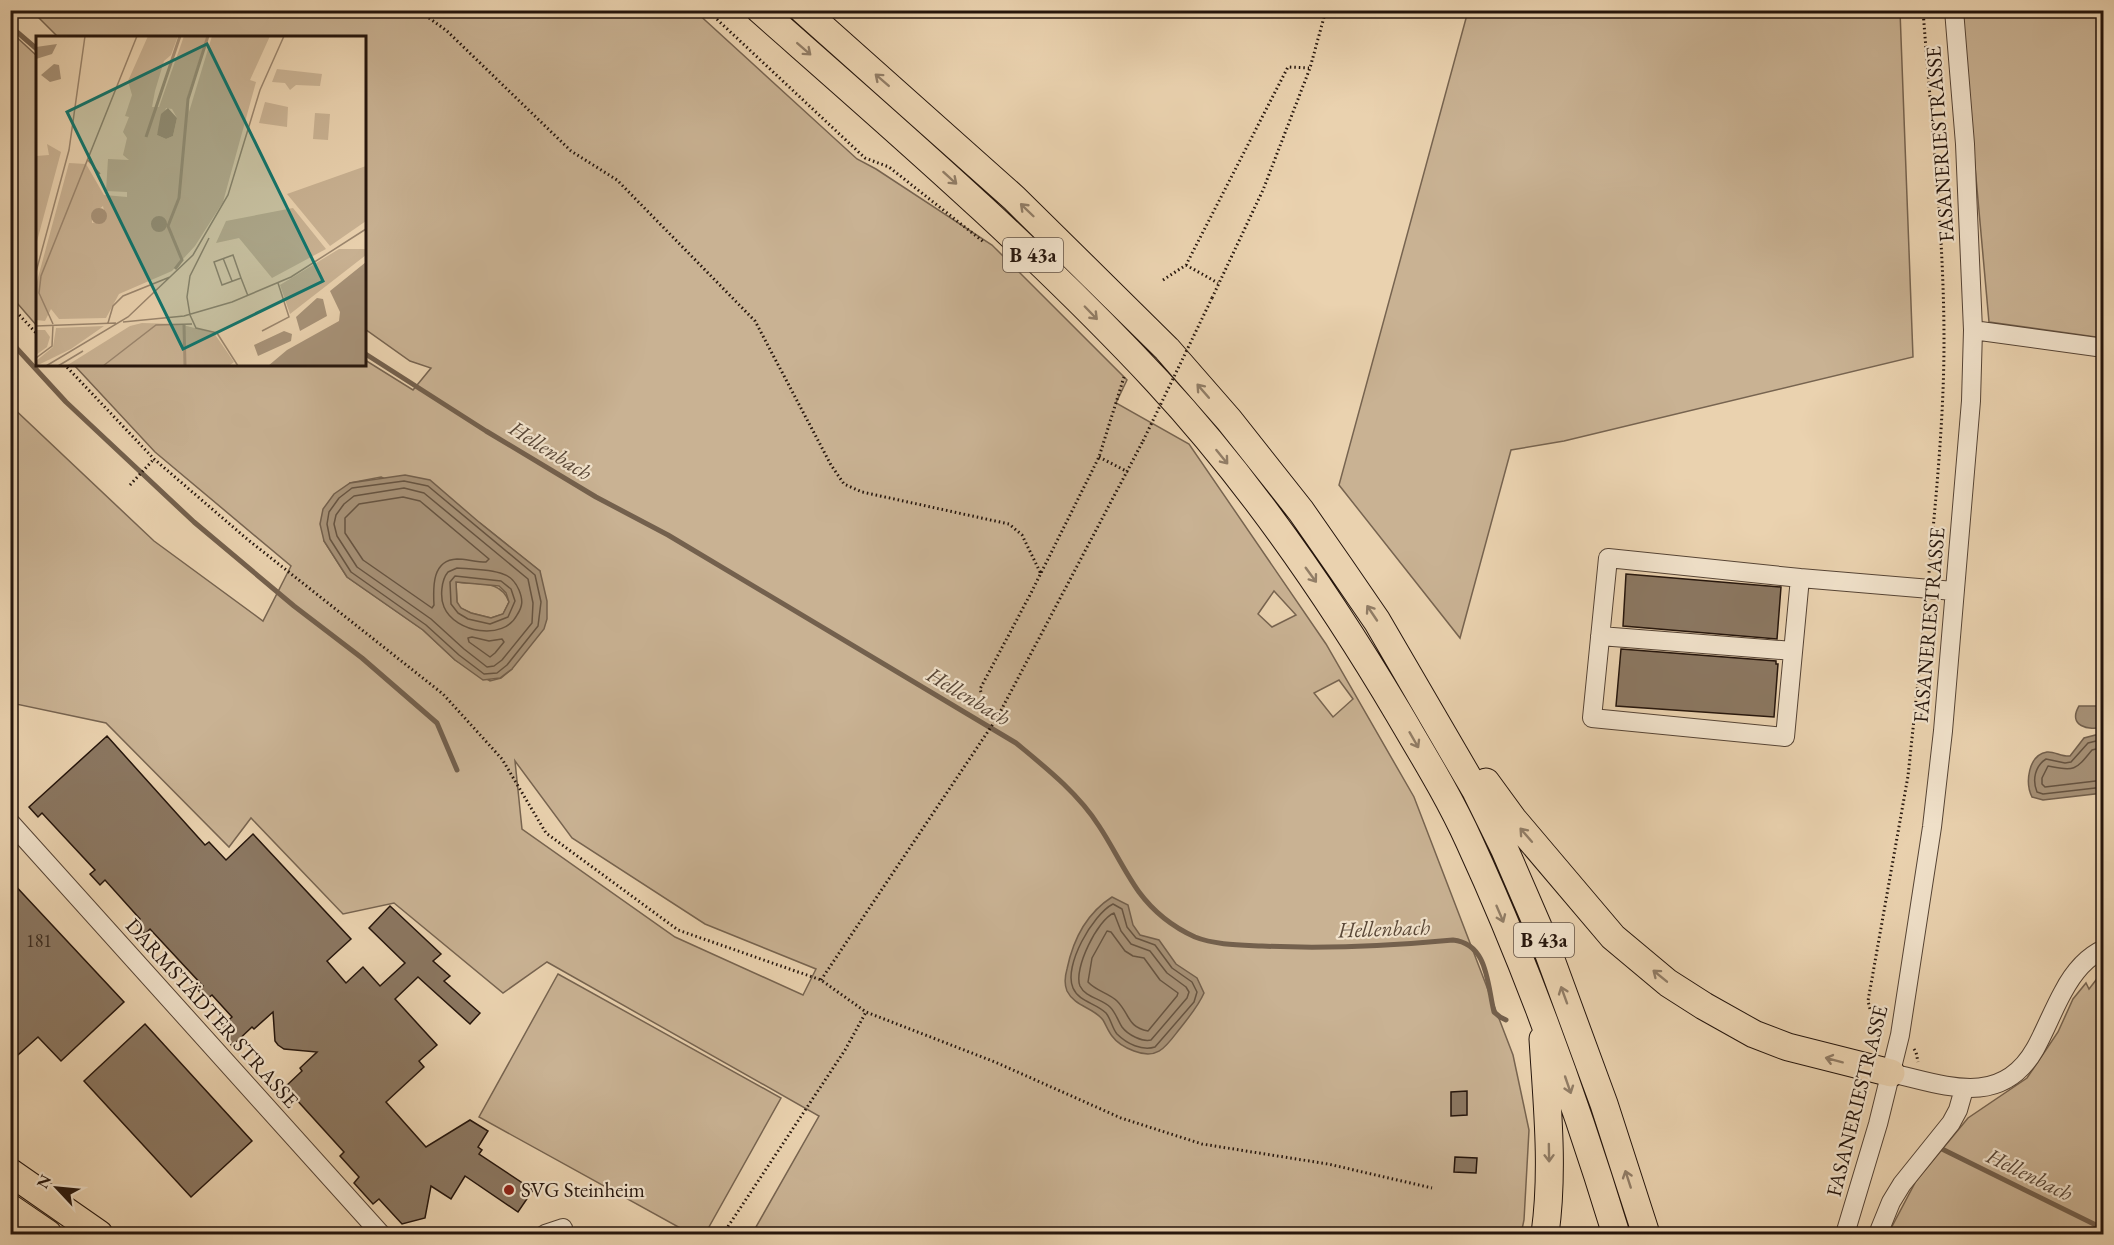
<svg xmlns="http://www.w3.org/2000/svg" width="2114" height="1245" font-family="'EB Garamond',serif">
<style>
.green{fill:#c9b293;stroke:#776450;stroke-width:1.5;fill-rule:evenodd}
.water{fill:#a79278;stroke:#73604d;stroke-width:1.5;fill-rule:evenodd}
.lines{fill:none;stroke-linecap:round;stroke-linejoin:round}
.shore{stroke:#665442;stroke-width:1.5}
.stream{stroke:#73604d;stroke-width:5}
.building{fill:#8b7761;stroke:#25150c;stroke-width:1.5}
.minor-casing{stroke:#564435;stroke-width:20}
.highway-casing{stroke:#25150c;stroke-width:29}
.path{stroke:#25150c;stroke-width:3;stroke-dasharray:1.5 3;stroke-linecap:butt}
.minor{stroke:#f1e2cb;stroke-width:18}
.highway{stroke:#ead2af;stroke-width:27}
.path-bridge{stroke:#25150c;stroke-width:3;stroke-dasharray:1.5 3;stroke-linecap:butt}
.oneway{stroke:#917d66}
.poi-dot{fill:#8f2418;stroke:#f1e2cb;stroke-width:2}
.labels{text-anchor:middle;stroke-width:4.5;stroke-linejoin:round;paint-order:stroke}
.number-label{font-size:18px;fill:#3e2e21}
.shield{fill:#f1e2cb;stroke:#625245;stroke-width:1.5}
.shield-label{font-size:20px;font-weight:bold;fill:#25150c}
.street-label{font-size:21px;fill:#25150c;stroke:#f1e2cb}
.poi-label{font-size:21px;fill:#25150c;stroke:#f1e2cb;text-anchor:start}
.water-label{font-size:22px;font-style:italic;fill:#594737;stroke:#f1e2cb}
.inset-river{fill:none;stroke:#a79278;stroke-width:3}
.inset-road{fill:none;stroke:#9b866e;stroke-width:1.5}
.view{fill:#0f766e;fill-opacity:0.15;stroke:#0f766e;stroke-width:3}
.inset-edge{fill:none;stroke:#25150c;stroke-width:3}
</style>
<rect width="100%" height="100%" fill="#ead2af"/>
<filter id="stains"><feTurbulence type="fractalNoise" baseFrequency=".00333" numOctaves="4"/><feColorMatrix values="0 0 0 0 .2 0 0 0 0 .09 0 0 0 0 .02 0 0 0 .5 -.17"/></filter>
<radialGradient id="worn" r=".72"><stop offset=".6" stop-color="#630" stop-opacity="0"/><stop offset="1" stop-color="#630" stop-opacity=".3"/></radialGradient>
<path class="green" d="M 32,11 L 695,11 L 857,159 L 876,169 L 992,245 L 1127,380 L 1116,403 L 1189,444 L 1326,644 L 1414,797 L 1513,1055 L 1529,1130 L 1524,1220 L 1521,1234 L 752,1234 L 819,1116 L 547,962 L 503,993 L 394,903 L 343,914 L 251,818 L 229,847 L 106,723 L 11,703 L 10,405 L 154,541 L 263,621 L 291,566 L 155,452 L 74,365 L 364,364 L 365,360 L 413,390 L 431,368 L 410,361 L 365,329 L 364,38 L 58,37 ZM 381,477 L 480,523 L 540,571 L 512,669 L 501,678 L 490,681 L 455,660 L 423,630 L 347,577 L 324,541 L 350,483 ZM 1274,591 L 1296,615 L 1272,627 L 1258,614 ZM 1339,680 L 1353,699 L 1333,717 L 1314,693 ZM 515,761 L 572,838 L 705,924 L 816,969 L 803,995 L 675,937 L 522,829 Z
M 1468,11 L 1900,11 L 1913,357 L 1564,441 L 1511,450 L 1460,638 L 1339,485 Z
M 1961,11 L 2103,11 L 2103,338 L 1989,322 Z
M 10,31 L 37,56 L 37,326 L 11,296 Z
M 456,582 C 478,585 501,579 509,602 L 503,614 L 491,618 L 471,613 L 460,608 L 457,602 Z
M 2103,971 L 2103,1234 L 1888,1234 L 1916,1181 L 1968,1118 L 2027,1078 L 2058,1032 L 2073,999 L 2086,983 L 2089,989 Z
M 558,974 L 781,1098 L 705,1234 L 691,1234 L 479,1117 Z"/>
<path class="water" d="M 405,475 L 430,480 L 480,523 L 540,571 L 547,601 L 547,619 L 544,629 L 512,669 L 500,678 L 483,680 L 455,660 L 423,630 L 347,577 L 324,541 L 320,524 L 323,509 L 334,494 L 350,483 ZM 456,582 L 499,586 L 506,593 L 509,602 L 503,614 L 491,618 L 471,613 L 461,608 L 457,602 Z
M 2079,706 L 2103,706 L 2103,727 C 2089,731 2067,726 2079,706 Z
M 2103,733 L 2103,793 L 2043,800 L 2032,797 C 2025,783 2028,755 2047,752 C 2054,751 2062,757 2070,756 L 2084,738 Z
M 1112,897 L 1128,905 L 1133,925 L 1140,935 L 1159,940 L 1176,964 L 1197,978 L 1204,993 C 1198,1007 1188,1018 1178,1031 C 1165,1048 1157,1060 1134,1051 C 1126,1048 1117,1043 1112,1036 C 1108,1031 1106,1025 1103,1020 C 1093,1007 1075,1007 1067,991 C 1064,984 1065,976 1067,969 C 1073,940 1087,913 1112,897 Z"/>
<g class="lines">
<path class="shore" d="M 404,481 L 428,486 L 535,575 L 541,602 L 538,626 L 507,665 L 497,673 L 484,674 L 459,655 L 426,625 L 351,572 L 330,539 L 327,524 L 329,512 L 339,498 L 352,488 Z
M 404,488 L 424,493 L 528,579 L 533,603 L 532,623 L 502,660 L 494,666 L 487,667 L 464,649 L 431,619 L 357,567 L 337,536 L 334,524 L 336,515 L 344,504 L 354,496 Z
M 403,497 L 420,501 L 489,559 L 486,562 C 476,562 466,559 457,559 C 432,560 433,587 434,605 L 432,608 L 363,560 L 345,533 L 345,518 L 359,504 Z
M 457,568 C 471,569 490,569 503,574 C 510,576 516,583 519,590 C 523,600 523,606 517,615 C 504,641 455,633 444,607 C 440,598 441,580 448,572 Z
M 455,576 L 501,581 L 511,589 L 515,601 L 508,617 L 490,624 L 468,619 L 458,613 L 451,604 L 450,582 Z
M 472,637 L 489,641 L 502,639 L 504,642 L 495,653 L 490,657 L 469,642 L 468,638 Z
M 2104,739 L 2088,743 L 2071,762 L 2065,763 L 2046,759 C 2035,766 2032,780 2037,792 L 2043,794 L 2104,787
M 2104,747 L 2092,750 C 2075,771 2075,771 2048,766 L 2042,778 L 2042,784 L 2045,787 L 2104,780
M 1113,904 L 1122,909 L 1127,927 L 1136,938 L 1155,945 L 1172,968 L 1192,982 L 1197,992 L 1194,1002 L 1155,1047 C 1142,1051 1127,1044 1117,1034 C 1112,1028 1111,1019 1106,1013 C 1096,1003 1079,1002 1073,988 C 1063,966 1093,914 1113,904 Z
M 1114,913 L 1121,931 L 1131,944 L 1150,951 L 1167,973 L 1186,987 L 1189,992 L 1187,998 L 1151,1040 C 1142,1042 1128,1035 1122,1027 C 1118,1021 1116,1013 1110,1007 C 1102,999 1085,997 1080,986 C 1073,969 1098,919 1114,913 Z
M 1107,931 L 1111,932 L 1125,951 L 1133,956 L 1144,958 L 1160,980 L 1178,993 L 1177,996 L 1148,1031 C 1127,1027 1130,1014 1117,1001 C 1109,993 1096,991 1088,982 L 1092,958 Z"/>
<path class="stream" d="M 10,26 L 38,50
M 10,341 L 66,402 L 194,522 L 294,606 L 362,658 L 437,723 L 457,770
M 364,353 L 486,431 L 596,497 L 668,535 L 1016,743 C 1045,767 1078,793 1099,826 C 1113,847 1124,871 1139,892 C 1153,911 1173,927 1195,937 C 1215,945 1241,945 1262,946 C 1326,949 1389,946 1453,940 C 1488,944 1487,983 1494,1012 L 1500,1017 L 1506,1020
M 1942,1149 L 2104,1229"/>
</g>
<path class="building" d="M 1626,574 L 1781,587 L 1777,639 L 1623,626 Z
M 1621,649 L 1776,661 L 1776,664 L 1778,664 L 1774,717 L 1616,706 Z
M 107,736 L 205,845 L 209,842 L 226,860 L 253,834 L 351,939 L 327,961 L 346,983 L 363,967 L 380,986 L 405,963 L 369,928 L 390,906 L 441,954 L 433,961 L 450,976 L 444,981 L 480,1013 L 470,1024 L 418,977 L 395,999 L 437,1045 L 419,1061 L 424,1067 L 386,1102 L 426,1147 L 470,1120 L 488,1131 L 478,1147 L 482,1150 L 479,1154 L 533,1190 L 518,1212 L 465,1176 L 451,1199 L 431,1186 L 425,1218 L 402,1224 L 379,1199 L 373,1204 L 354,1183 L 359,1177 L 340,1156 L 344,1152 L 285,1087 L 302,1071 L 300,1068 L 317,1052 L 284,1049 L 278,1045 L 275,1041 L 273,1012 L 254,1029 L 252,1027 L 232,1046 L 218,1030 L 232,1017 L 212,995 L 207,999 L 198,990 L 203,986 L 150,929 L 145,934 L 136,923 L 140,919 L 105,880 L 100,885 L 90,874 L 95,870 L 42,813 L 38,817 L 29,807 Z
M 10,880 L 124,1002 L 61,1061 L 38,1037 L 10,1062 Z
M 145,1024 L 252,1141 L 191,1197 L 84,1081 Z
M 1467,1091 L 1467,1115 L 1451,1116 L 1451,1092 Z
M 1455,1157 L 1477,1158 L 1476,1173 L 1454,1172 Z"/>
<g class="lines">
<defs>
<path id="minor" d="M 1973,330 L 2104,348
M 1800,578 L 1608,558 L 1592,718 L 1785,737 L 1800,578 L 1954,591
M 1600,636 L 1793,651
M 10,822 L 381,1234
M 1891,1073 C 1944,1085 2001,1109 2035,1049 C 2045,1031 2053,1010 2063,992 C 2072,975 2086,957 2104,949
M 545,1234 L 563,1228
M 1845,1234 L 1878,1124 L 1900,1035 L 1932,827 L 1943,731 L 1971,401 L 1973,330 L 1965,144 L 1954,10
M 1878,1234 L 1891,1202 L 1902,1184 L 1951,1123 L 1958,1110 L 1964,1089"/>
<path id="highway" d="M 760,10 C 896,130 1033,248 1157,381 C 1250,481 1329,596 1399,714 C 1423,755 1449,797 1469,841 C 1528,969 1575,1100 1616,1234
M 803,10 L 1014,198 L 1167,349 L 1229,420 L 1301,511 L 1340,567 L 1377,621 L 1476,791 L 1504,848 L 1543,938 L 1604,1104 L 1646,1234
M 1486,782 L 1513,819 L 1613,937 L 1668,983 L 1704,1006 L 1754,1034 L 1788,1047 L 1891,1073
M 1543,1039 C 1547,1103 1554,1170 1545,1234
M 10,1172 L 99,1234
M 10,1208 L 48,1234"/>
</defs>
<use href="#minor" class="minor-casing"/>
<use href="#highway" class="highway-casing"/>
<path class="path" d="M 418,10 L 447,31 L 571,151 L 617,180 L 755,321 L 831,465 L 844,484 L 862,492 L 1009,524 L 1022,535 L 1041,574
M 707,10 L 865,158 L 889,167 L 985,243
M 1923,10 C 1931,120 1944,231 1944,341 C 1944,419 1936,496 1929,573
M 1186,265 L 1218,283
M 1163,280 L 1186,265 L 1288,67 L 1309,68
M 1212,298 L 1263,190 L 1310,68 L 1326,10
M 10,305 L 38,335
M 64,364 L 154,459 L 247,539 L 443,694 L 502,759 L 546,833 L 678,930 L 821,980 L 866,1012 L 995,1062 L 1121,1118 L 1202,1144 L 1328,1164 L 1432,1188
M 1099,457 L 1128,472
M 130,485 L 154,459
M 999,715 L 986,708 L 980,689 L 1031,593 L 1099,457 L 1124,377
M 821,980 L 997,718 L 1143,441
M 1884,1019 L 1878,1012 L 1870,1009 L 1868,1001 L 1908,776 L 1926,606
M 1914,1049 L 1916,1052 L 1918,1062
M 595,1234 L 608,1234
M 723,1234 L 845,1050 L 866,1012"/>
<use href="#minor" class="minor"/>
<use href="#highway" class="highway"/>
<path class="path-bridge" d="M 1143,441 L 1212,298"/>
</g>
<defs><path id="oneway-shaft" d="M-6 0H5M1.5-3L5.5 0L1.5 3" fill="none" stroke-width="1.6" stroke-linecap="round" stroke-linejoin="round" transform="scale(1.5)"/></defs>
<g class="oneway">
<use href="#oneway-shaft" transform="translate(804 49) rotate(41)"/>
<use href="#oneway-shaft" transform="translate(882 80) rotate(-139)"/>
<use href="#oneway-shaft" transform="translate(950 178) rotate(42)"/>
<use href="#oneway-shaft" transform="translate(1027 210) rotate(-136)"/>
<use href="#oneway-shaft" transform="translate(1091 313) rotate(46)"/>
<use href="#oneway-shaft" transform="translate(1203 391) rotate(-131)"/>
<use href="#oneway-shaft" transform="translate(1222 457) rotate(51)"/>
<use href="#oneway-shaft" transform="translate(1311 575) rotate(54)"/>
<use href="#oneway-shaft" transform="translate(1372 613) rotate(-124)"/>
<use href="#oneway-shaft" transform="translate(1414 740) rotate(60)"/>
<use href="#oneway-shaft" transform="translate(1526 835) rotate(-131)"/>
<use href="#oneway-shaft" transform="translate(1500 914) rotate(67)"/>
<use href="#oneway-shaft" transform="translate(1660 976) rotate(-141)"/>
<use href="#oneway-shaft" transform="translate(1564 995) rotate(-110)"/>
<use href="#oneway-shaft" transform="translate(1834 1060) rotate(-165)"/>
<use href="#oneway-shaft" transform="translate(1568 1085) rotate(71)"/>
<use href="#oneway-shaft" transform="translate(1549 1153) rotate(89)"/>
<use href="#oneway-shaft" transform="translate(1628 1179) rotate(-108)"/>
</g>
<circle class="poi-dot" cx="509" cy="1190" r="6"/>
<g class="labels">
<g class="number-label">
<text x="39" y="947">181</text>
</g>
<g class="shield">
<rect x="1003" y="238" width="60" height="34" rx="4.5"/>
<rect x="1514" y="923" width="60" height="34" rx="4.5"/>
</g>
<g class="shield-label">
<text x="1033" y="262">B 43a</text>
<text x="1544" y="947">B 43a</text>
</g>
<g class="street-label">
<text transform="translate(1940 144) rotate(-94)" y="7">FASANERIESTRASSE</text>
<text transform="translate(1929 625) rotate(-85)" y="7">FASANERIESTRASSE</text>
<text transform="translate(212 1013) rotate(48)" y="7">DARMSTÄDTER STRASSE</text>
<text transform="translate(1857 1101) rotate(-76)" y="7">FASANERIESTRASSE</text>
</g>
<g class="poi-label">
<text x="521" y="1197">SVG Steinheim</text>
</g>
<g class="water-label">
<text transform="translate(551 450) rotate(32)" y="8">Hellenbach</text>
<text transform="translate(969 696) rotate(31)" y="8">Hellenbach</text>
<text transform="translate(1384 928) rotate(-2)" y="8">Hellenbach</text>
<text transform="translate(2030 1174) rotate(26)" y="8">Hellenbach</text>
</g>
</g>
<g transform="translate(36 36)">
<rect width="330" height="330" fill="#ead2af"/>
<path d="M 112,0 L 142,0 L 135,19 L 128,25 L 119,55 L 116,71 L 123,71 L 148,0 L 171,0 L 152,59 L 153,76 L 176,0 L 234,0 L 214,44 L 220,46 L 187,166 L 159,210 L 136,235 L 83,258 L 70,282 L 23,283 L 15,273 L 9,285 L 0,284 L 0,249 L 33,127 L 50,128 L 68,159 L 91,161 L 91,156 L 70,155 L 72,123 L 93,124 L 87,119 L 91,102 L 87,96 L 93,81 L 89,80 L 96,59 L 92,45 ZM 130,72 L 136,73 L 141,82 L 137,100 L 130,103 L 121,99 ZM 67,170 L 70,184 L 56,187 L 56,179 ZM 241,33 L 286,38 L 284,50 L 260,49 L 254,54 L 249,47 L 236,46 ZM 229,66 L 252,71 L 251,91 L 223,87 ZM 279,77 L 294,78 L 292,104 L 277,103 ZM 11,108 L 25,116 L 0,209 L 0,120 L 13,119 ZM 330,130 L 330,185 L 294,210 L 251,158 ZM 257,172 L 290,213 L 236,242 L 203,202 L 180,207 L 190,185 ZM 303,213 L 330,213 L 330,219 L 254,278 L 244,249 ZM 106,287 L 143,288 L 178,297 L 198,326 L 193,330 L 30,330 L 94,290 ZM 68,290 L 35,313 L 0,330 L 0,325 L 17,311 L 20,292 ZM 0,294 L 9,294 L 14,301 L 11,311 L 0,319 Z" fill="#c9b293" fill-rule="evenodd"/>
<path d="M 21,8 L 16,18 L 0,23 L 0,11 ZM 18,28 L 23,29 L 25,43 L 14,46 L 5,39 ZM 132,72 L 141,82 L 137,100 L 130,103 L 121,99 L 125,78 ZM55 180a8 8 0 1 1 16 0a8 8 0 1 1-16 0ZM115 188a8 8 0 1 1 16 0a8 8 0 1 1-16 0ZM 330,226 L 330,330 L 232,330 L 251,314 L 303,285 L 304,276 L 294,255 ZM 281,262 L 287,263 L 291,280 L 264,295 L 260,281 ZM 248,295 L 256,298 L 255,305 L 222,320 L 218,309 Z" fill="#a79278"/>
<path class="inset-river" d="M 110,101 L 144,0M 139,233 L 146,224 L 132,190 L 143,162 L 152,63 L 172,0M 148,289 L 149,330"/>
<path class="inset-road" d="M 51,123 L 64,138M 187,222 L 196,245M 0,236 L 33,114 L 49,0M 205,242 L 197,219 L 178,226 L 186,249 L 205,242 L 212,260M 154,279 L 160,292 L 181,297 L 202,330M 154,279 L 151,261 L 154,240 L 173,202M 87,286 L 148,280 L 196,266 L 255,241 L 330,193M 72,287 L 77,270 L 87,260 L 134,241M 17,288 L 3,257 L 5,240 L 101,0M 0,290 L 80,287M 226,295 L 253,281 L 242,247M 0,322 L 16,310 L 17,289M 10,330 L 92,281 L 157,219 L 192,159 L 224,54 L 248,0M 22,330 L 47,315M 67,330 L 120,289 L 156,288"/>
<path class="view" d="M 171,8 L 287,245 L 147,313 L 31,76 Z"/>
<rect width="330" height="330" class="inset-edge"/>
</g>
<rect width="2114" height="1245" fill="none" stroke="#ead2af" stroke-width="36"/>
<rect x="12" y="12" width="2090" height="1221" fill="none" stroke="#25150c" stroke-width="3"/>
<rect x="18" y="18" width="2078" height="1209" fill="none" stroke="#25150c" stroke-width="1.5"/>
<g transform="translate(57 1188) rotate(296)" stroke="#f1e2cb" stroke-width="4.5" paint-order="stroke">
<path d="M0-4.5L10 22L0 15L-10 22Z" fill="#25150c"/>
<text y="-9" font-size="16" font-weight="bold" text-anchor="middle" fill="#25150c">N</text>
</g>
<rect width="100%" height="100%" filter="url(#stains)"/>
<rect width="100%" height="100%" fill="url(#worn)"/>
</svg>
